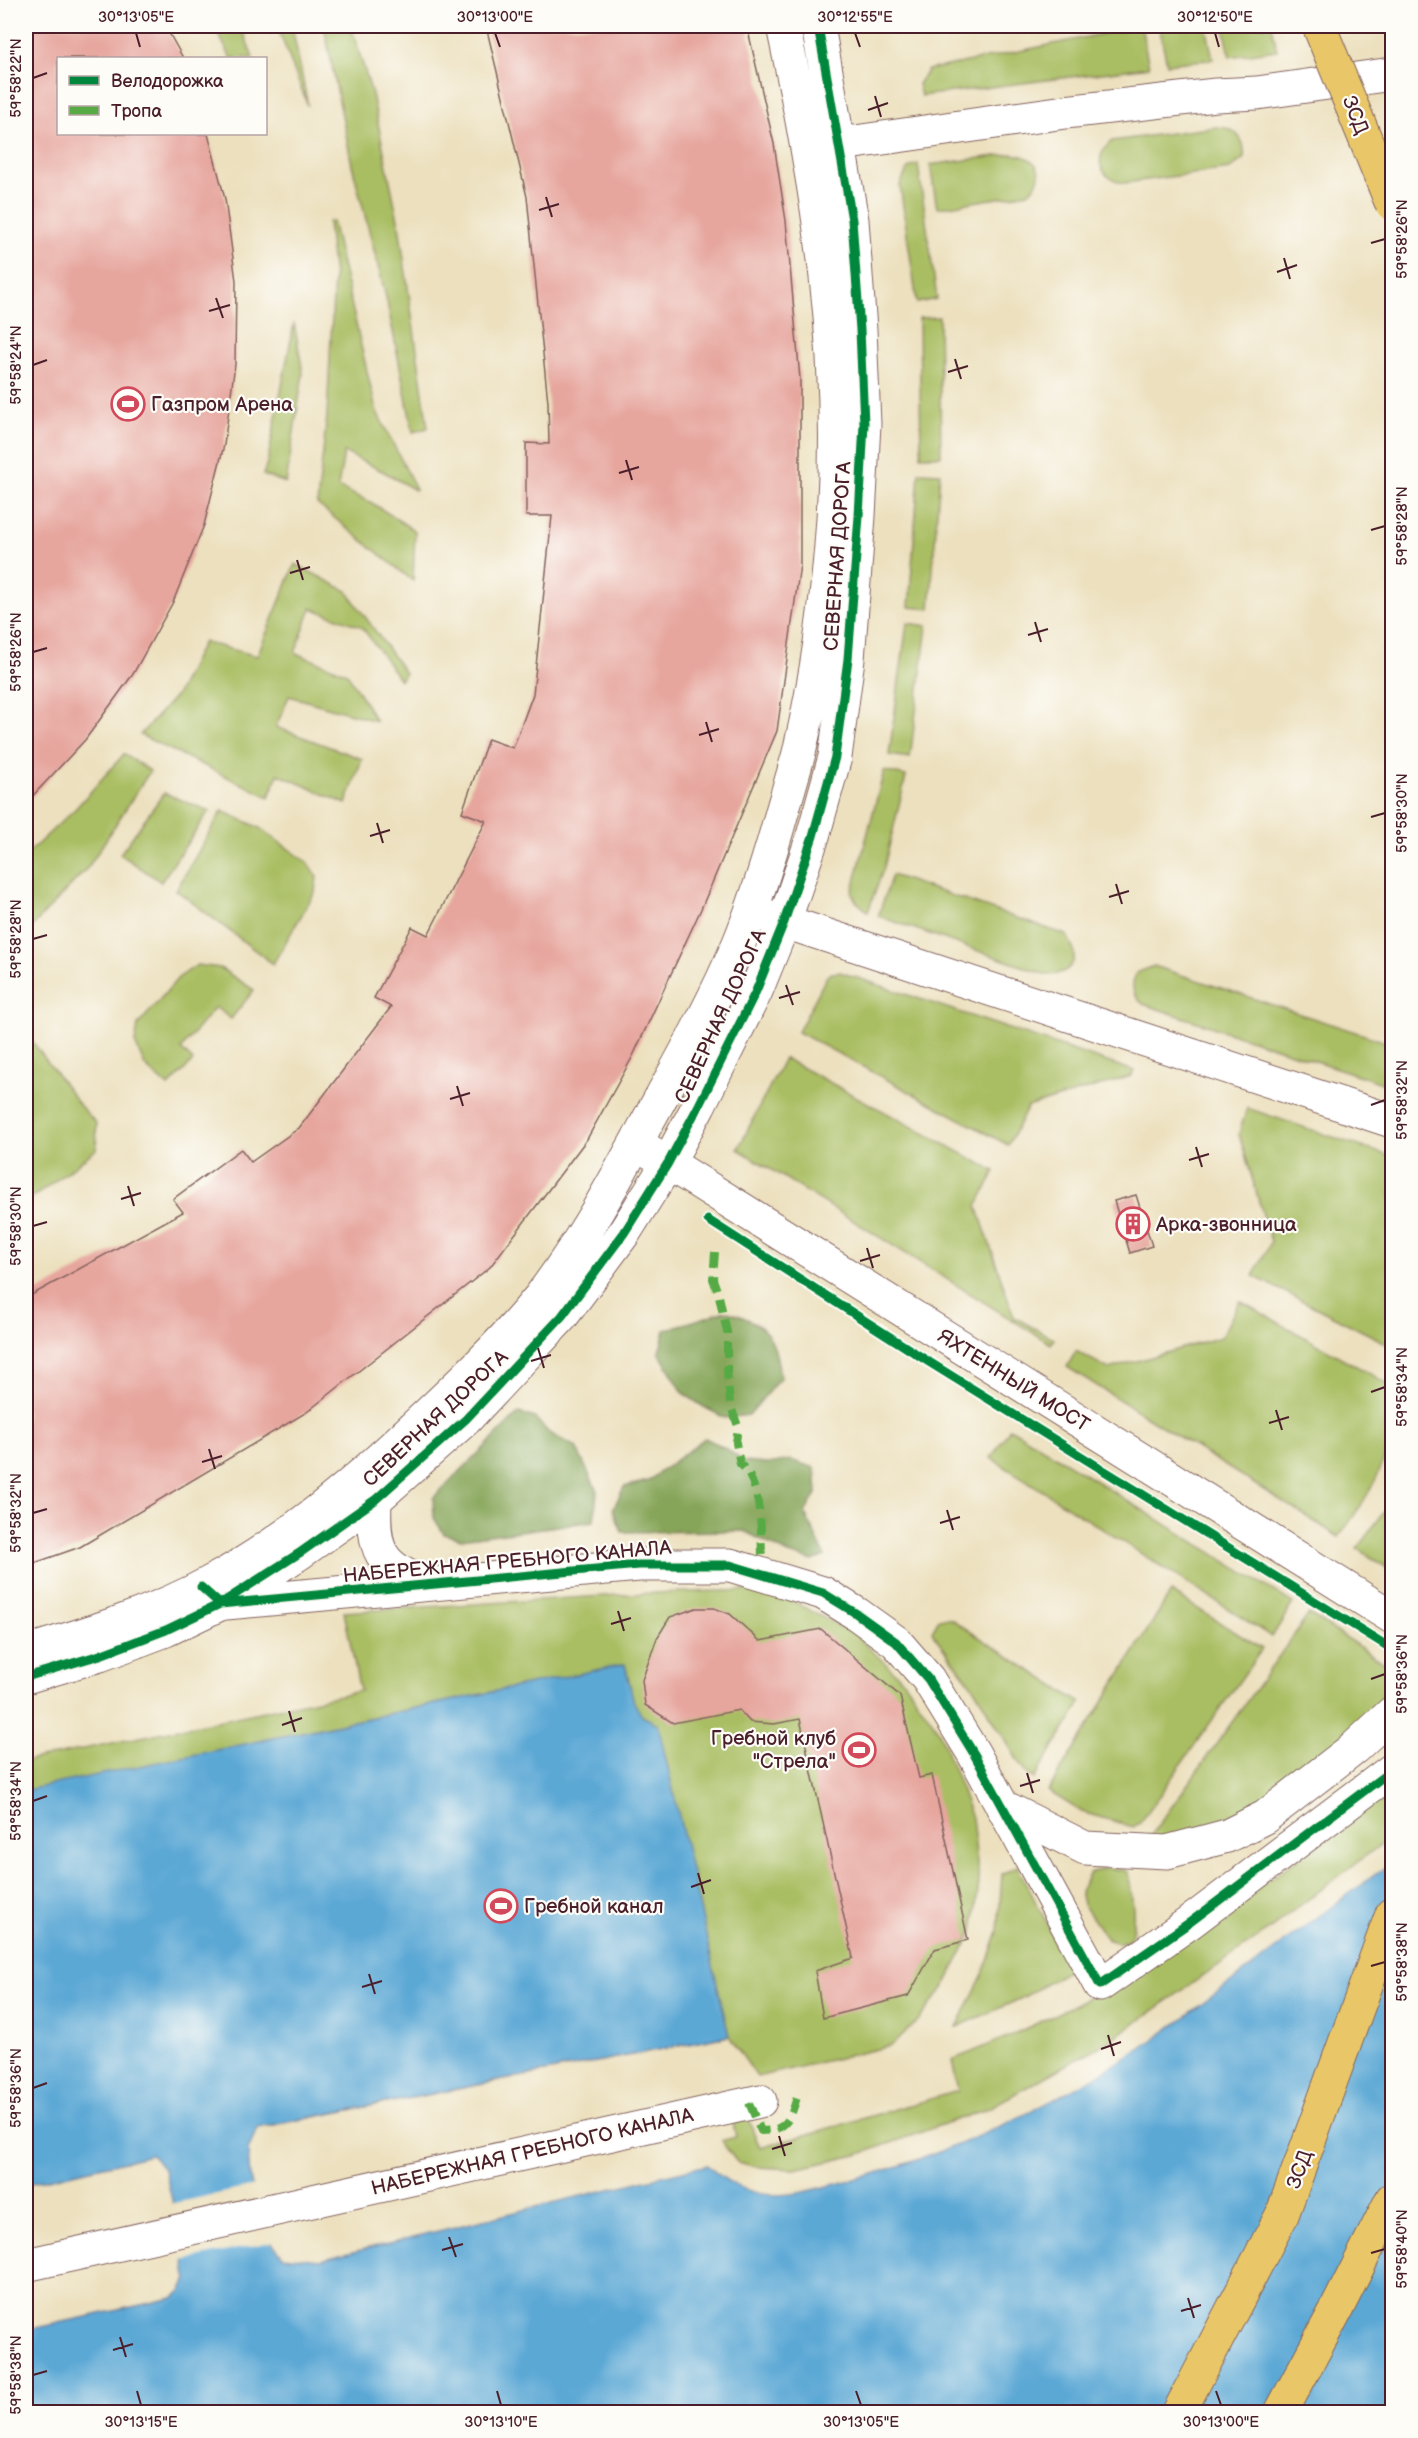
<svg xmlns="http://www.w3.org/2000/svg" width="1418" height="2438" font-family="'Balsamiq Sans',sans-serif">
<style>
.green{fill:#a9be62;stroke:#7a6e46;stroke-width:1.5}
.forest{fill:#86a558;stroke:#686242;stroke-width:1.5}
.water{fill:#5ca8d5;stroke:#536480;stroke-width:1.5}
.pier{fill:#ece0be}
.building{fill:#e6a59d}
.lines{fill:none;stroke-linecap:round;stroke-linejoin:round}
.minor-casing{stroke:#83635e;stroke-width:35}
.highway-casing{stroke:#83635e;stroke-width:35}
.minor{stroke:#fff;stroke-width:33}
.highway{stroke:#e9c769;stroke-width:33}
.highway-bridge-casing{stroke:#83635e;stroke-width:35;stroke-linecap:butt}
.highway-bridge{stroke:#e9c769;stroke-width:33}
.quiet{stroke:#57aa44;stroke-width:8;stroke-dasharray:15 8;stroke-linecap:butt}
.cycleway-casing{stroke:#fdfcf7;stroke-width:13}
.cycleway{stroke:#00873e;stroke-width:9}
.ticks{fill:none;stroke:#4a1f2b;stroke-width:2}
.labels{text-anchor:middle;stroke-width:4.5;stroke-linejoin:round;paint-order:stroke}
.street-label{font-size:20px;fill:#4a1f2b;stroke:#fdfcf7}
.poi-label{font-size:20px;fill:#4a1f2b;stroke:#fdfcf7;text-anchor:start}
.neatline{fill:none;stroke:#4a1f2b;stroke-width:2}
.ticks-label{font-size:15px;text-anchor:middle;fill:#4a1f2b}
</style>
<rect width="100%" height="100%" fill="#fdfcf7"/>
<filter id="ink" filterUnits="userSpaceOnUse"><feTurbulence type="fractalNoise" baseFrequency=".0167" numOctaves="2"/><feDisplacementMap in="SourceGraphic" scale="12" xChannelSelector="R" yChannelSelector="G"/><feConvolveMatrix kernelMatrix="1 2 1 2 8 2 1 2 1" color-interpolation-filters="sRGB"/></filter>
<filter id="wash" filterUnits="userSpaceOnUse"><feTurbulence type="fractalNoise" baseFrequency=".008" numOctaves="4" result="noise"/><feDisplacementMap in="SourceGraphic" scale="24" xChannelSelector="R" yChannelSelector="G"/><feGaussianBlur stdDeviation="1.35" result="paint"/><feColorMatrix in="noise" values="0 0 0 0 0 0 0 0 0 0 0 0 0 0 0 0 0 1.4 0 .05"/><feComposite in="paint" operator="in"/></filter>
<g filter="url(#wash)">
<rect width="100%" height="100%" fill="#ece0be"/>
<path class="green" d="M 214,26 L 241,26 L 253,58 L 231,58 Z
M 277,26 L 292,26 L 308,106 Z
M 324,26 L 351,26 L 372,94 L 399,225 L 428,428 L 413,432 L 386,297 L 352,165 Z
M 1141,26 L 1149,67 L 921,96 L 918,84 L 928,70 Z
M 1159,26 L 1206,26 L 1213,59 L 1167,64 Z
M 1224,26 L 1272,26 L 1277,50 L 1230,57 Z
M 1217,127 C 1236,127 1246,140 1244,158 L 1230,169 L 1124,183 C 1099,178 1092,157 1112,141 Z
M 1011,154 C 1036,155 1050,175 1028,193 L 937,208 L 930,165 Z
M 918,164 L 937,299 L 917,303 L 900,185 L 908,168 Z
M 332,221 L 376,410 L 416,489 L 415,490 L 386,473 L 344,452 L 338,487 L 372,503 L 415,531 L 413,581 L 317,504 L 327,416 L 334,277 L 328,222 Z
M 939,317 L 941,456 L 921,456 L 919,318 Z
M 294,323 L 303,373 L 286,483 L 263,475 L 268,459 Z
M 919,472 L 940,473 L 930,609 L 909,607 Z
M 295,564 L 347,591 L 405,673 L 400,680 L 362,627 L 311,608 L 295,653 L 347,673 L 376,721 L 289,696 L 276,727 L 362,759 L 346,804 L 278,774 L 269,797 L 140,735 L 177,694 L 203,642 L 257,656 Z
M 907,623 L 927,626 L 910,758 L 889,755 Z
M 124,754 L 150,771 L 89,866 L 26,933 L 26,855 L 76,808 Z
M 884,771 L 906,776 L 884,867 L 868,912 L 856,901 L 852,893 Z
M 164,793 L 209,811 L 161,882 L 120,854 Z
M 222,811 L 258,827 L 307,862 L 317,877 L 315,892 L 273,964 L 176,890 Z
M 892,875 L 1066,935 C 1081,956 1075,974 1047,975 L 878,916 Z
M 197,965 L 220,968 L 254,990 L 231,1019 L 215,1007 L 181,1049 L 193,1061 L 168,1087 L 145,1066 L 135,1043 L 138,1025 L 178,978 Z
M 1154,966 L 1392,1044 L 1392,1082 L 1385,1084 L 1143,1004 C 1133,995 1130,986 1136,973 Z
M 840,972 L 1134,1071 L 1132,1076 L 1028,1107 L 1008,1145 L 798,1032 L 827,976 L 832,973 Z
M 26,1033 L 81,1107 L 96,1123 L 97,1149 L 39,1193 L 26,1200 Z
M 784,1058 L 995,1171 L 977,1206 L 1014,1317 L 1054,1339 L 1051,1344 L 738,1149 Z
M 1247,1108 L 1392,1157 L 1392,1346 L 1253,1276 L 1271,1242 L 1239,1134 Z
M 1240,1301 L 1392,1386 C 1393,1398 1394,1411 1392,1423 C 1389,1466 1363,1504 1339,1537 L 1067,1367 L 1076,1351 L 1109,1369 L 1221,1337 Z
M 1010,1428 L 1293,1603 L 1272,1637 L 991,1458 Z
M 1392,1493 L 1392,1571 L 1357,1548 L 1385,1511 Z
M 757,1590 L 791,1600 L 854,1634 L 904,1681 L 939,1731 L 972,1818 L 979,1881 L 973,1931 L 945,1986 L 917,2022 L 890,2046 L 757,2077 L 729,2036 L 257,2128 L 26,2184 L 26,1761 L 360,1691 L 344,1612 L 651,1593 Z
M 1171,1592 L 1262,1649 L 1140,1823 L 1133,1827 L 1082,1812 L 1048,1791 Z
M 1309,1614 L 1392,1668 L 1392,1692 C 1325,1752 1243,1834 1148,1840 Z
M 945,1618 L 951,1619 L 1081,1703 L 1034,1779 L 1024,1771 L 974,1688 L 934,1635 L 932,1631 L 939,1619 Z
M 1392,1791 L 1392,1836 L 1249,1944 L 1111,2040 L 989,2108 L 857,2155 L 795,2169 L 757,2167 L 737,2162 L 721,2141 L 736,2137 L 733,2123 L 748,2118 L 760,2148 L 958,2091 L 952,2060 C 1010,2037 1068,2011 1121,1978 C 1215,1921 1303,1854 1392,1791 Z
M 1017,1866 L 1071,1969 L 1022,1998 L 957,2027 L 983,1974 L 998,1931 L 1002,1874 Z
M 1106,1868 L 1124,1870 L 1128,1873 C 1131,1889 1138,1927 1129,1940 L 1119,1943 L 1107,1939 L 1083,1904 L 1080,1891 L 1090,1873 Z"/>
<path class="forest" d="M 725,1311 C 766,1322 776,1336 780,1378 L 749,1415 L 725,1418 L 704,1407 L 684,1394 L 659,1353 L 665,1330 Z
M 519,1413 L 535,1418 L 549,1433 L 576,1447 L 597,1491 L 594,1521 L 461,1539 L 444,1534 L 434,1518 L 433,1498 Z
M 705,1438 L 725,1448 L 745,1462 L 767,1464 L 791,1460 L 815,1468 L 817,1492 L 805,1513 L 825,1556 L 812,1561 L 789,1554 L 744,1531 L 622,1532 L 613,1509 L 624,1487 L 648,1481 Z"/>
<path class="water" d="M 625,1664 L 634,1702 L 642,1716 L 658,1724 L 729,2036 L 257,2128 L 248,2151 L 250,2177 L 262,2230 L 283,2256 L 320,2260 L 707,2165 C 758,2212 799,2193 859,2178 C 963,2150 1063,2100 1153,2040 C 1180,2022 1206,2000 1233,1981 C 1286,1941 1339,1901 1392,1862 L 1392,2412 L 26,2412 L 26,2330 L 173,2298 L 182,2290 L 187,2278 L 183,2247 L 165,2170 L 151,2155 L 26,2184 L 26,1790 Z"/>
<path class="pier" d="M 255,2186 L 264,2228 L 275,2241 L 182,2261 L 170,2204 Z"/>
<g id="blocks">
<path class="building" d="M 26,26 L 165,26 L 183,58 L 58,58 L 58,134 L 208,134 L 225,199 L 236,281 L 235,364 L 224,445 L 204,525 L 173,602 L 133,674 L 85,740 L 26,803 Z
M 486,26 L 747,26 L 774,144 L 786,221 L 800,379 L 800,565 L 777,731 L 701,909 L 633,1056 L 587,1139 L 490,1267 L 307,1412 L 80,1547 L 26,1566 L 26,1298 L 183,1212 L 173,1199 L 241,1149 L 251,1162 L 299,1128 L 391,1007 L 374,998 L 412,927 L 428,935 L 486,821 L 462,812 L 488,739 L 513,748 L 533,694 L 552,516 L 526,516 L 526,443 L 549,444 L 548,402 L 527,197 Z
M 1136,1195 L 1152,1246 L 1130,1253 L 1114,1201 Z
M 696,1608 L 714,1608 L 730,1614 L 760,1641 L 821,1629 L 900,1696 L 919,1778 L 932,1775 L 968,1940 L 935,1949 L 908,1996 L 823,2018 L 815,1971 L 853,1958 L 800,1719 L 774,1724 L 750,1722 L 739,1710 L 673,1723 L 645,1705 L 642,1680 L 657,1638 L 670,1617 Z"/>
</g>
</g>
<g filter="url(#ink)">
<use href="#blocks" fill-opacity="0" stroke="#83635e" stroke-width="1.5"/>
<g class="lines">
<defs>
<path id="minor" d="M 820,147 L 1065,112 L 1216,95 L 1257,93 L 1392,74
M 764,915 L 1392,1121
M 649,1151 L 1392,1617
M 364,1487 L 375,1500 C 373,1549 378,1567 427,1584
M 226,1603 L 639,1565 L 730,1565 L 823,1593 L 857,1614 L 896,1642 L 928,1679 L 974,1754 L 1100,1985 L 1189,1923 L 1392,1770
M 26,1652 C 89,1633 153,1614 211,1582 C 281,1544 343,1493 401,1439 C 449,1394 498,1349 540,1297 C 580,1245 612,1186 644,1128 C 677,1068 712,1007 739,943 C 754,906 766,868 777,830 C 784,804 792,779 799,753 C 817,677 828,596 833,518 C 844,349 818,190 783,26
M 26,1677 L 100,1655 L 166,1630 L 220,1604 L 301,1552 L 375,1500 L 466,1419 L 562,1316 L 624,1233 L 668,1163 L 699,1105 L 756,991 L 784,922 L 813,836 L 835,757 L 848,659 L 859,516 L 864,424 L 860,330 L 852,220 L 818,26
M 1002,1806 L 1085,1848 L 1167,1852 L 1227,1836 L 1265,1817 L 1354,1748 L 1392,1713
M 26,2265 L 760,2101"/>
<path id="highway" d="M 1179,2412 L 1282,2215 L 1392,1914
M 1281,2412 L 1336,2310 L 1392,2199"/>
</defs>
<use href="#minor" class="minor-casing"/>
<use href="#highway" class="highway-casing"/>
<use href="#minor" class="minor"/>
<use href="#highway" class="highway"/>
<defs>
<path id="highway-bridge" d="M 1319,26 L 1392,204"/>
</defs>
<use href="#highway-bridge" class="highway-bridge-casing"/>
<use href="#highway-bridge" class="highway-bridge"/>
<path class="quiet" d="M 715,1252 L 713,1279 L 719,1296 L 727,1332 L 727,1371 L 730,1404 L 738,1426 L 736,1443 L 740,1464 C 761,1481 761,1528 762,1555
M 749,2103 L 761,2131 C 790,2131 791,2115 799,2091"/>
<defs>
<path id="cycleway" d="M 708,1220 L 929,1362 L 1392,1649
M 201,1587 L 220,1604 L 639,1565 L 730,1565 L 823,1593 L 857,1614 L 896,1642 L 928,1679 L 974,1754 L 1100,1985 L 1189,1923 L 1392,1770
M 26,1677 L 100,1655 L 166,1630 L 220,1604 L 301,1552 L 375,1500 L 466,1419 L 562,1316 L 624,1233 L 668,1163 L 699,1105 L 756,991 L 784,922 L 813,836 L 835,757 L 848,659 L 859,516 L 864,424 L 860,330 L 852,220 L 818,26"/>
</defs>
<use href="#cycleway" class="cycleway-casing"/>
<use href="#cycleway" class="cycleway"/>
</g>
</g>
<path class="ticks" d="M 136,33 L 140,47M 495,33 L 500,47M 855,33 L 860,47M 1215,33 L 1219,47M 33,78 L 47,73M 875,96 L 881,117M 868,110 L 888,103M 546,197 L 552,217M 539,210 L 559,204M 1371,243 L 1385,239M 1284,258 L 1290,279M 1277,272 L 1297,265M 216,298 L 223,318M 209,311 L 230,305M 955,359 L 961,379M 33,365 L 47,360M 948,372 L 968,366M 626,460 L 632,480M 619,473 L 639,467M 1371,530 L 1385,526M 297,560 L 303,580M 290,573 L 310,567M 1035,622 L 1041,642M 1028,635 L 1048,629M 33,652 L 47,648M 706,722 L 712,742M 699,735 L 719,729M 1371,817 L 1385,813M 377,823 L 383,843M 370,836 L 390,830M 1116,884 L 1122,904M 1109,897 L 1129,891M 33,939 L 47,935M 786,985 L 793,1005M 779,998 L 800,992M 457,1086 L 463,1106M 450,1099 L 470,1093M 1371,1105 L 1385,1100M 1196,1147 L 1202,1167M 1189,1160 L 1209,1154M 128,1186 L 134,1206M 121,1199 L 141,1193M 33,1226 L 47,1222M 867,1248 L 873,1268M 860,1261 L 880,1255M 538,1348 L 544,1368M 531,1361 L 551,1355M 1371,1392 L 1385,1387M 1276,1410 L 1282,1430M 1269,1423 L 1289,1417M 209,1449 L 215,1469M 202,1462 L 222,1456M 947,1510 L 953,1530M 33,1513 L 47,1509M 940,1523 L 960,1517M 618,1611 L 624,1631M 611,1624 L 631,1618M 1371,1679 L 1385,1674M 289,1711 L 295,1732M 282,1725 L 302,1718M 1027,1773 L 1033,1793M 1020,1786 L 1040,1780M 33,1801 L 47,1796M 698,1873 L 704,1894M 691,1887 L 711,1880M 1371,1966 L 1385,1962M 369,1974 L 375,1994M 362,1987 L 382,1981M 1108,2035 L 1114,2056M 1101,2049 L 1121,2042M 33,2088 L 47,2083M 779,2136 L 785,2156M 772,2149 L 792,2143M 449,2237 L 456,2257M 442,2250 L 463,2244M 1371,2253 L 1385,2249M 1188,2298 L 1194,2318M 1181,2311 L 1201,2305M 120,2337 L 126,2357M 113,2350 L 133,2344M 33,2375 L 47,2371M 137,2391 L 141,2405M 497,2391 L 501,2405M 856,2391 L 861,2405M 1216,2391 L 1221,2405"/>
<defs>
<symbol id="stadium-ring" viewBox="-11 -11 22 22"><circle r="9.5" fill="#fdfcf7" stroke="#d1495b" stroke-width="1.5"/><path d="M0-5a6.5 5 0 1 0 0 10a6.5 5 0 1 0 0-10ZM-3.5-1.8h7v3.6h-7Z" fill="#d1495b"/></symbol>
<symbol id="building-ring" viewBox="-11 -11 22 22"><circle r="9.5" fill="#fdfcf7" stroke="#d1495b" stroke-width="1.5"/><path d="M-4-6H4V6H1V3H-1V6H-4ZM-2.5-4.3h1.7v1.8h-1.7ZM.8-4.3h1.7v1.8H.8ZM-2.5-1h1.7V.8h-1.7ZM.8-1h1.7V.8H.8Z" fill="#d1495b"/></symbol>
</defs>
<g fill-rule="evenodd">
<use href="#stadium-ring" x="109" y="385" width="38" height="38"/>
<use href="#building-ring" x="1114" y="1205" width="38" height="38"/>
<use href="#stadium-ring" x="840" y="1731" width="38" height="38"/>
<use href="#stadium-ring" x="482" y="1887" width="38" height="38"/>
</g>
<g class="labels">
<g class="street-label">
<text transform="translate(1356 115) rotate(68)" y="7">ЗСД</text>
<text transform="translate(837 556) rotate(-86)" y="7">СЕВЕРНАЯ ДОРОГА</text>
<text transform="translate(720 1016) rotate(-65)" y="7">СЕВЕРНАЯ ДОРОГА</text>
<text transform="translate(1014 1380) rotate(32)" y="7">ЯХТЕННЫЙ МОСТ</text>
<text transform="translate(435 1418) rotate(-43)" y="7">СЕВЕРНАЯ ДОРОГА</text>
<text transform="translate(507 1561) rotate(-5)" y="7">НАБЕРЕЖНАЯ ГРЕБНОГО КАНАЛА</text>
<text transform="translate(532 2151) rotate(-13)" y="7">НАБЕРЕЖНАЯ ГРЕБНОГО КАНАЛА</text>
<text transform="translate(1299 2169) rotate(-70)" y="7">ЗСД</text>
</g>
<g class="poi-label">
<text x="151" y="411">Газпром Арена</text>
<text x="1156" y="1231">Арка-звонница</text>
<text x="836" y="1745" text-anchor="end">Гребной клуб<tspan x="836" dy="23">"Стрела"</tspan></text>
<text x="524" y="1913">Гребной канал</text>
</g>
</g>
<rect width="1418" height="2438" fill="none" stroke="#fdfcf7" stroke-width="66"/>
<rect x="57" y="57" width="210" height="78" fill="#fdfcf7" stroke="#b5a4a5" stroke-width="1.5"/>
<rect x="69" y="76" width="30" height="9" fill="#00873e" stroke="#b5a4a5" stroke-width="1.5"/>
<text x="111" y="87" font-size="18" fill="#4a1f2b">Велодорожка</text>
<rect x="69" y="106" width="30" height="9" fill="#57aa44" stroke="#b5a4a5" stroke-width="1.5"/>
<text x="111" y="117" font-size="18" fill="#4a1f2b">Тропа</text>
<rect x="33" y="33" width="1352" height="2372" class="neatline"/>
<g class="ticks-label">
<text x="136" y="22">30°13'05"E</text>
<text x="495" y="22">30°13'00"E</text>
<text x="855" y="22">30°12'55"E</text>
<text x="1215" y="22">30°12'50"E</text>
<text transform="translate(16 78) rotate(-90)" y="5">59°58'22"N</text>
<text transform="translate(1402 239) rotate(-90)" y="5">59°58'26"N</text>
<text transform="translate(16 365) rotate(-90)" y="5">59°58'24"N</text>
<text transform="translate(1402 526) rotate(-90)" y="5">59°58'28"N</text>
<text transform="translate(16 652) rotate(-90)" y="5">59°58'26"N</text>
<text transform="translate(1402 813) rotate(-90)" y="5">59°58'30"N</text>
<text transform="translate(16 939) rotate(-90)" y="5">59°58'28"N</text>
<text transform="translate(1402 1100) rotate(-90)" y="5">59°58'32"N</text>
<text transform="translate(16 1226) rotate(-90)" y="5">59°58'30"N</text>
<text transform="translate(1402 1387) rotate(-90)" y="5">59°58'34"N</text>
<text transform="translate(16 1513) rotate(-90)" y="5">59°58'32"N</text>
<text transform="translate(1402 1674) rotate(-90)" y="5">59°58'36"N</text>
<text transform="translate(16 1801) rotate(-90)" y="5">59°58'34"N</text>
<text transform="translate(1402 1962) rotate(-90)" y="5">59°58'38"N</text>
<text transform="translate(16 2088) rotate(-90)" y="5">59°58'36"N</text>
<text transform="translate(1402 2249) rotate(-90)" y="5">59°58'40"N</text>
<text transform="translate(16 2375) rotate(-90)" y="5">59°58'38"N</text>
<text x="141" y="2427">30°13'15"E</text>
<text x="501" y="2427">30°13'10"E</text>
<text x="861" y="2427">30°13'05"E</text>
<text x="1221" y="2427">30°13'00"E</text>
</g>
</svg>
